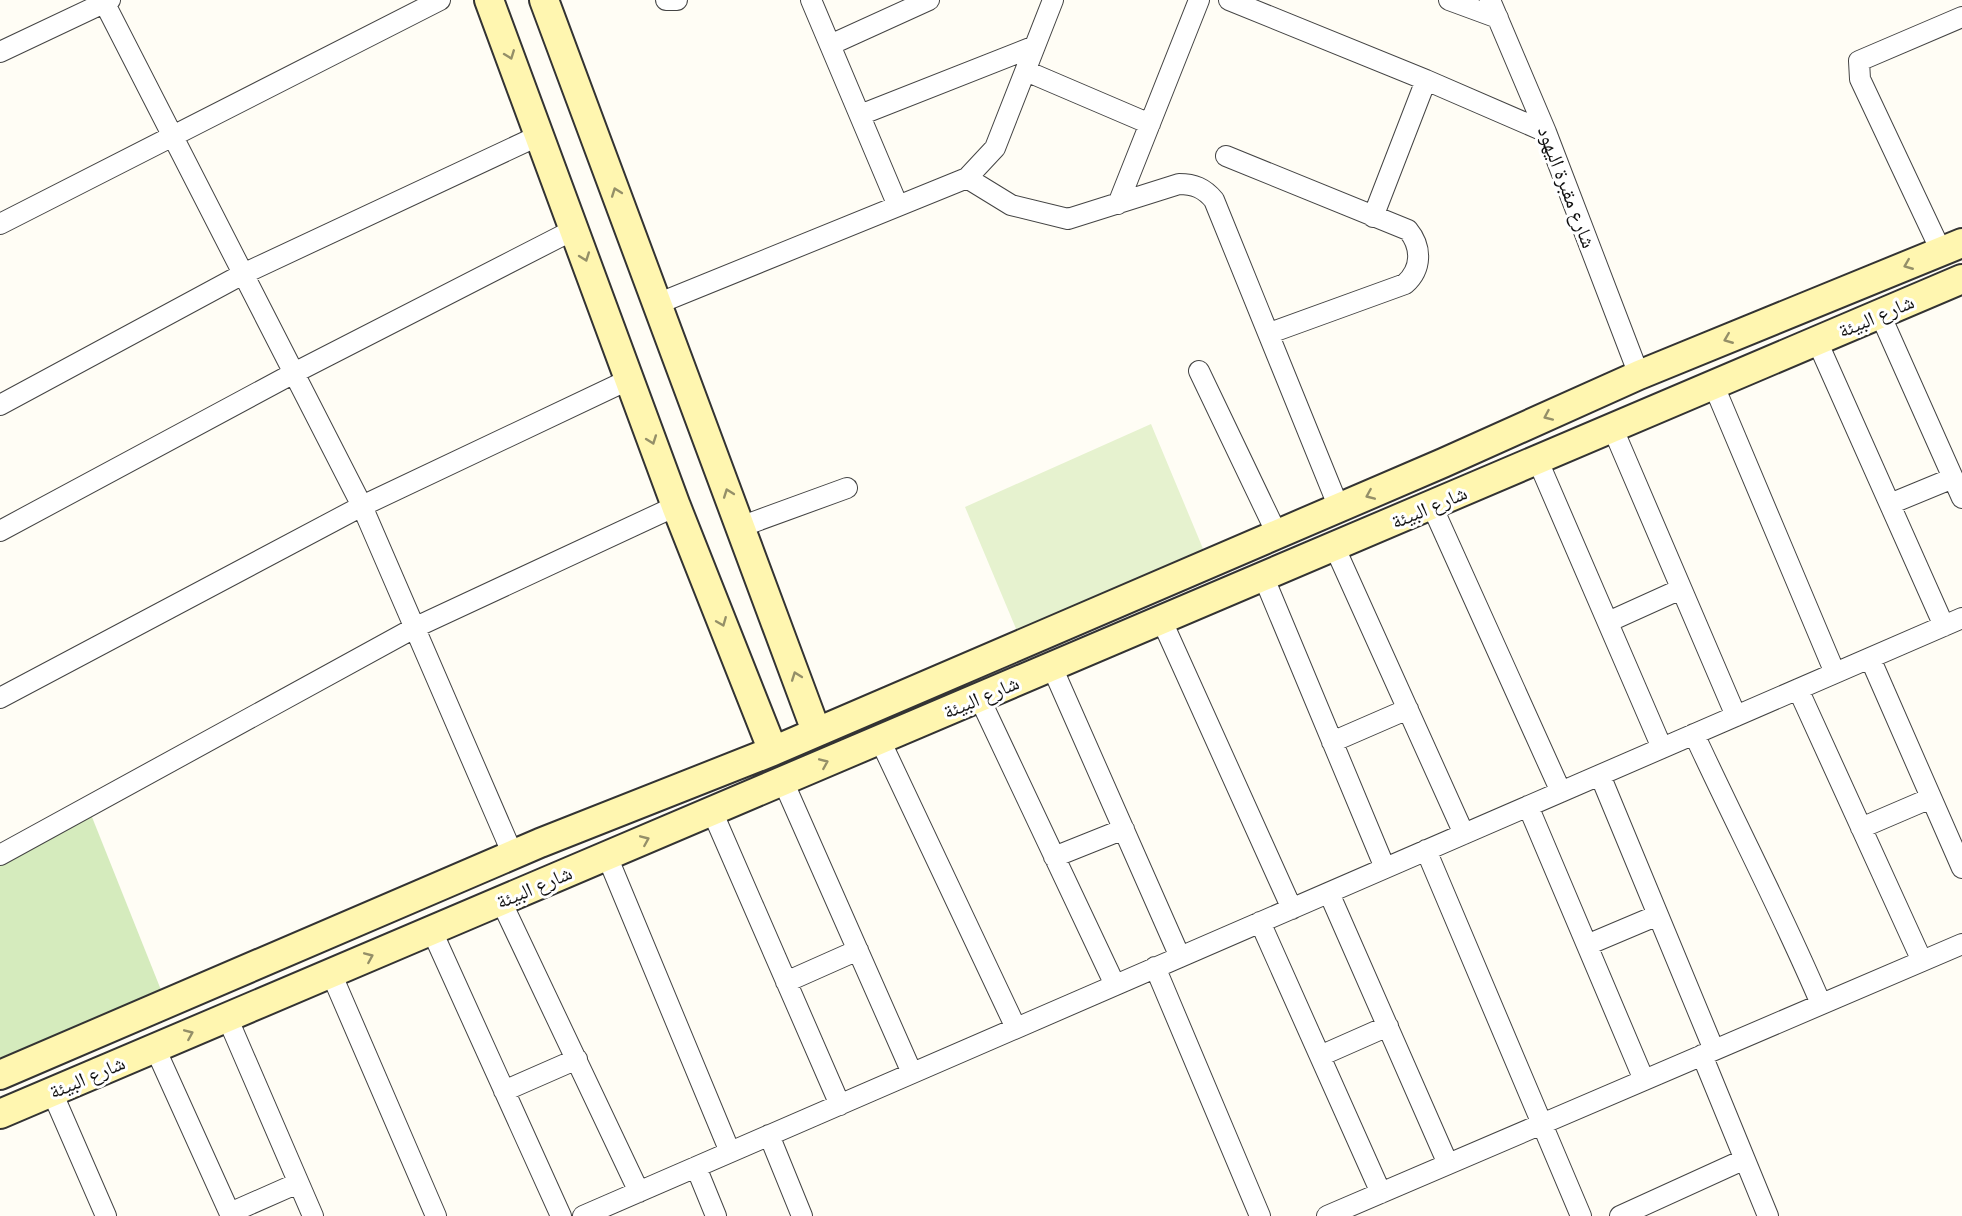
<svg xmlns="http://www.w3.org/2000/svg" width="1962" height="1216" font-family="Spectral,'Noto Naskh Arabic',serif">
<style>
.green{fill:#d5ebbd}
.pitch{fill:#e6f2cf}
.lines{fill:none;stroke-linecap:round;stroke-linejoin:round}
.street-casing{stroke:#444;stroke-width:22}
.secondary-casing{stroke:#333;stroke-width:32}
.street{stroke:#fff;stroke-width:20}
.secondary{stroke:#fff6b0;stroke-width:28}
.oneway{stroke:#948f68}
.labels{text-anchor:middle;stroke-width:6;stroke-linejoin:round;paint-order:stroke}
.street-label{font-size:20px;fill:#111;stroke:#fff}
</style>
<rect width="100%" height="100%" fill="#fffdf5"/>
<path class="green" d="M 88,807 L 161,990 L 0,1058 L 0,856 Z"/>
<path class="pitch" d="M 1151,424 L 1209,563 L 1022,643 L 965,507 Z"/>
<g class="lines">
<defs>
<path id="street" d="M 103,0 L 362,506 L 513,855
M 666,0 L 677,0
M 811,0 L 898,206
M 1229,0 L 1426,80 L 1546,132
M 1449,0 L 1498,18
M 1490,0 L 1546,132 L 1639,375
M 830,45 L 929,0
M 0,52 L 110,0
M 1026,71 L 1150,124
M 860,115 L 1035,46
M 1226,156 L 1408,230 C 1422,247 1422,269 1405,284 L 1270,333
M 967,178 L 1011,205 L 1068,219 L 1179,184 C 1194,184 1204,188 1214,200 L 1339,508
M 1118,204 L 1199,0
M 1373,217 L 1426,80
M 0,224 L 440,0
M 1941,251 L 1860,79 L 1859,61 L 1962,17
M 657,304 L 967,178 L 995,148 L 1053,0
M 1880,314 L 1962,498
M 1817,341 L 1944,626
M 1199,371 L 1277,534
M 1714,386 L 1835,673
M 0,405 L 243,274 L 540,135
M 1613,429 L 1736,716
M 1538,461 L 1662,748
M 1890,504 L 1953,478
M 1432,506 L 1561,792
M 740,527 L 847,488
M 0,531 L 294,373 L 575,229
M 1335,548 L 1464,834
M 1264,578 L 1385,868
M 1162,621 L 1292,909
M 1608,622 L 1681,589
M 1870,658 L 1962,868
M 1052,667 L 1180,957
M 1798,689 L 1922,961
M 979,697 L 1115,985
M 0,698 L 362,506 L 630,379
M 1694,734 C 1736,825 1782,912 1821,1004
M 880,740 L 1016,1028
M 1332,742 L 1408,709
M 1600,775 L 1714,1050
M 783,781 L 912,1073
M 1528,806 L 1644,1080
M 712,811 L 840,1105
M 1861,828 L 1931,798
M 1426,850 L 1581,1216
M 0,855 L 416,627 L 676,506
M 607,856 L 730,1152
M 1054,857 L 1124,829
M 1329,893 L 1448,1164
M 501,901 L 639,1192
M 1260,922 L 1381,1193
M 432,931 L 561,1216
M 1587,945 L 1658,915
M 1155,967 L 1260,1216
M 331,973 L 436,1216
M 786,982 L 858,950
M 227,1017 L 313,1216
M 155,1048 L 231,1216
M 1702,1055 L 1768,1216
M 1320,1056 L 1388,1026
M 504,1091 L 577,1059
M 52,1092 L 106,1216
M 769,1135 L 802,1216
M 696,1167 L 716,1216
M 230,1213 L 298,1183
M 583,1216 L 1962,618
M 1327,1216 L 1962,944
M 1620,1216 L 1743,1160"/>
<path id="secondary" d="M 489,0 L 676,506 L 773,751
M 544,0 L 816,731
M 0,1075 L 540,843 L 773,751 L 1443,463 L 1639,375 L 1962,243
M 0,1114 L 1962,279"/>
</defs>
<use href="#street" class="street-casing"/>
<use href="#secondary" class="secondary-casing"/>
<use href="#street" class="street"/>
<use href="#secondary" class="secondary"/>
</g>
<defs><path id="oneway-chevron" d="M-2-3.5L2.5 0L-2 3.5" fill="none" stroke-width="1.6" stroke-linecap="round" stroke-linejoin="round" transform="scale(1.5)"/></defs>
<g class="oneway">
<use href="#oneway-chevron" transform="translate(510 55) rotate(69)"/>
<use href="#oneway-chevron" transform="translate(616 192) rotate(-110)"/>
<use href="#oneway-chevron" transform="translate(585 257) rotate(70)"/>
<use href="#oneway-chevron" transform="translate(1908 265) rotate(158)"/>
<use href="#oneway-chevron" transform="translate(1728 339) rotate(158)"/>
<use href="#oneway-chevron" transform="translate(1548 416) rotate(156)"/>
<use href="#oneway-chevron" transform="translate(652 440) rotate(70)"/>
<use href="#oneway-chevron" transform="translate(728 493) rotate(-110)"/>
<use href="#oneway-chevron" transform="translate(1370 495) rotate(157)"/>
<use href="#oneway-chevron" transform="translate(722 622) rotate(68)"/>
<use href="#oneway-chevron" transform="translate(796 676) rotate(-110)"/>
<use href="#oneway-chevron" transform="translate(824 763) rotate(-23)"/>
<use href="#oneway-chevron" transform="translate(645 840) rotate(-23)"/>
<use href="#oneway-chevron" transform="translate(369 957) rotate(-23)"/>
<use href="#oneway-chevron" transform="translate(189 1034) rotate(-23)"/>
</g>
<g class="labels">
<g class="street-label">
<text transform="translate(1567 187) rotate(69)" y="7">شارع مقبرة اليهود</text>
<text transform="translate(1876 316) rotate(-23)" y="7">شارع البيئة</text>
<text transform="translate(1429 507) rotate(-23)" y="7">شارع البيئة</text>
<text transform="translate(981 697) rotate(-23)" y="7">شارع البيئة</text>
<text transform="translate(534 887) rotate(-23)" y="7">شارع البيئة</text>
<text transform="translate(87 1077) rotate(-23)" y="7">شارع البيئة</text>
</g>
</g>
</svg>
